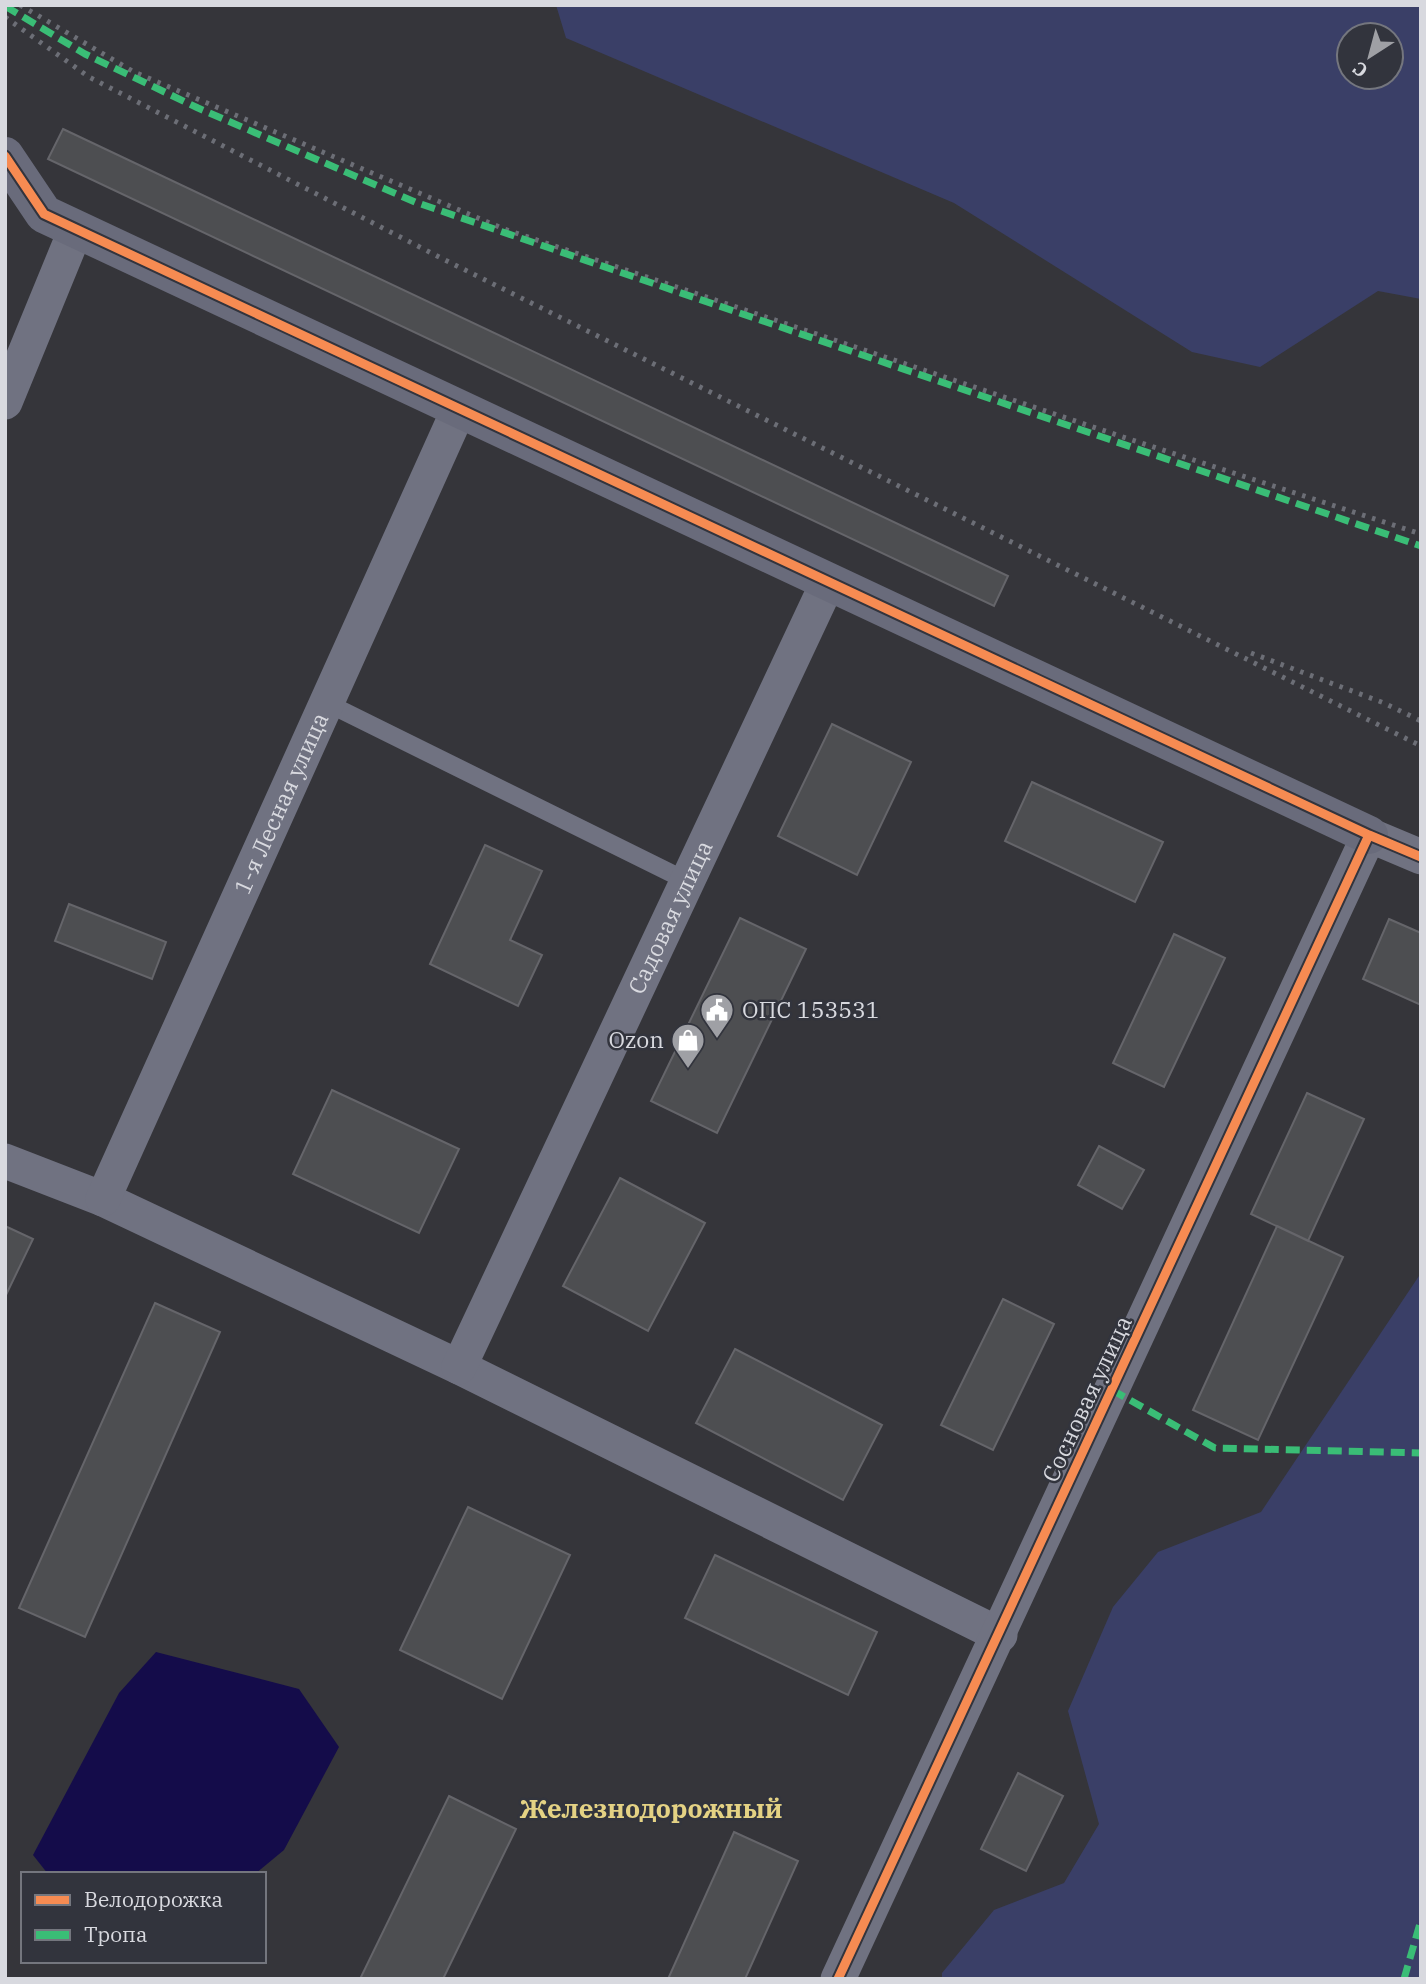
<svg xmlns="http://www.w3.org/2000/svg" width="1426" height="1984" font-family="'IBM Plex Serif',serif">
<style>
.green{fill:#3a3f67;fill-rule:evenodd}
.water{fill:#140c4a}
.building{fill:#4d4e51;stroke:#65656a;stroke-width:2}
.lines{fill:none;stroke-linecap:round;stroke-linejoin:round}
.lane{stroke:#707281;stroke-width:18}
.street{stroke:#707281;stroke-width:35}
.secondary{stroke:#696b7b;stroke-width:38}
.rail{stroke:#6c6e76;stroke-width:5;stroke-dasharray:3.5 7;stroke-linecap:butt}
.quiet{stroke:#3abd76;stroke-width:7;stroke-dasharray:14 7;stroke-linecap:butt}
.cycleway-casing{stroke:#32343d;stroke-width:13}
.cycleway{stroke:#f68b52;stroke-width:9}
.labels{text-anchor:middle;stroke-width:5;stroke-linejoin:round;paint-order:stroke}
.street-label{font-size:23px;fill:#d8d9df;stroke:#32343d}
.poi-label{font-size:23px;fill:#d8d9df;stroke:#32343d;text-anchor:start}
.quarter-label{font-size:26px;font-weight:bold;fill:#e4d284;stroke:#32343d}
</style>
<rect width="100%" height="100%" fill="#35353a"/>
<path class="green" d="M 556,5 L 1421,5 L 1421,299 L 1378,291 L 1260,367 L 1192,352 L 954,203 L 566,38 ZM 1349,35 L 1391,35 L 1391,77 L 1349,77 Z
M 1421,1273 L 1421,1979 L 942,1979 L 942,1973 L 994,1910 L 1064,1883 L 1099,1824 L 1068,1711 L 1113,1607 L 1158,1552 L 1261,1512 Z"/>
<path class="water" d="M 156,1652 L 299,1689 L 339,1747 L 284,1850 L 255,1874 L 48,1874 L 33,1855 L 119,1693 Z"/>
<path class="building" d="M 63,129 L 1008,576 L 994,606 L 48,159 Z
M 832,724 L 911,762 L 857,875 L 778,836 Z
M 1032,782 L 1163,842 L 1135,902 L 1005,841 Z
M 485,845 L 542,871 L 510,940 L 542,955 L 518,1006 L 430,964 Z
M 69,904 L 166,942 L 152,979 L 55,941 Z
M 740,918 L 806,949 L 717,1133 L 651,1101 Z
M 1389,919 L 1421,933 L 1421,1005 L 1363,979 Z
M 1174,934 L 1225,958 L 1164,1087 L 1113,1063 Z
M 332,1090 L 459,1149 L 419,1233 L 293,1174 Z
M 1307,1093 L 1364,1119 L 1308,1241 L 1251,1214 Z
M 1099,1146 L 1144,1170 L 1122,1209 L 1078,1185 Z
M 620,1178 L 705,1223 L 648,1331 L 563,1286 Z
M 5,1226 L 33,1239 L 5,1297 Z
M 1277,1226 L 1343,1257 L 1258,1440 L 1193,1410 Z
M 1003,1299 L 1054,1324 L 993,1450 L 941,1425 Z
M 155,1303 L 220,1332 L 85,1637 L 19,1608 Z
M 735,1349 L 882,1425 L 843,1500 L 696,1423 Z
M 468,1507 L 570,1555 L 502,1699 L 400,1650 Z
M 715,1555 L 877,1632 L 848,1695 L 685,1618 Z
M 1018,1773 L 1063,1796 L 1026,1871 L 981,1849 Z
M 449,1796 L 516,1829 L 443,1979 L 360,1979 Z
M 734,1832 L 798,1861 L 745,1979 L 668,1979 Z"/>
<g class="lines">
<path class="lane" d="M 327,703 L 687,881"/>
<g class="street">
<path d="M 5,402 L 76,229"/>
<path d="M 5,1161 L 103,1199 L 459,1367 L 1000,1635"/>
<path id="s1" d="M 103,1199 L 459,409"/>
<path id="s2" d="M 459,1367 L 828,582"/>
<path d="M 838,1979 L 1369,835 L 1421,857"/>
</g>
<path class="secondary" d="M 5,156 L 44,214 L 1369,835"/>
<path class="rail" d="M 20,5 L 134,72 L 504,229 L 1120,436 L 1421,534
M 5,17 L 89,77 L 443,259 L 1421,746
M 1251,653 L 1384,703 L 1421,721"/>
<path class="quiet" d="M 5,6 L 85,54 L 198,108 L 415,202 L 1421,546
M 1112,1390 L 1215,1448 L 1421,1453
M 1404,1979 L 1421,1920"/>
<defs>
<path id="cycleway" d="M 5,156 L 44,214 L 1369,835 L 1421,857
M 838,1979 L 1369,835"/>
</defs>
<use href="#cycleway" class="cycleway-casing"/>
<use href="#cycleway" class="cycleway"/>
</g>
<defs>
<symbol id="civic-pin" viewBox="-11 -11 22 30"><path d="M0 17L-7.5 6A9.5 9.5 0 1 1 7.5 6Z" fill="#9fa0a5" stroke="#32343d"/><path d="M-.6-6.5H3V-4.5H.6V-3L4-1V1h2V6H-6V1h2V-1L-.6-3ZM-1.2 2.5V6h2.4V2.5Z" fill="#fff"/></symbol>
<symbol id="shop-pin" viewBox="-11 -11 22 30"><path d="M0 17L-7.5 6A9.5 9.5 0 1 1 7.5 6Z" fill="#9fa0a5" stroke="#32343d"/><path d="M-5-2.5h2.3a2.7 3.5 0 0 1 5.4 0H5L5.5 6h-11ZM-1.5-2.5h3a1.5 2.3 0 0 0-3 0Z" fill="#fff"/></symbol>
</defs>
<g fill-rule="evenodd">
<use href="#civic-pin" x="698" y="991" width="38" height="52"/>
<use href="#shop-pin" x="669" y="1021" width="38" height="52"/>
</g>
<g class="labels">
<g class="street-label">
<text dy="8" stroke="none"><textPath href="#s1" startOffset="434">1-я Лесная улица</textPath></text>
<text dy="8" stroke="none"><textPath href="#s2" startOffset="497">Садовая улица</textPath></text>
<text transform="translate(1087 1399) rotate(-65)" y="8">Сосновая улица</text>
</g>
<g class="poi-label">
<text x="742" y="1018">ОПС 153531</text>
<text x="664" y="1048" text-anchor="end">Ozon</text>
</g>
<g class="quarter-label">
<text x="651" y="1818">Железнодорожный</text>
</g>
</g>
<rect width="1426" height="1984" fill="none" stroke="#d8d9df" stroke-width="14"/>
<rect x="21" y="1872" width="245" height="91" fill="#32343d" stroke="#74767e" stroke-width="2"/>
<rect x="35" y="1895" width="35" height="10" fill="#f68b52" stroke="#74767e" stroke-width="2"/>
<text x="84" y="1907" font-size="21" fill="#d8d9df">Велодорожка</text>
<rect x="35" y="1930" width="35" height="10" fill="#3abd76" stroke="#74767e" stroke-width="2"/>
<text x="84" y="1942" font-size="21" fill="#d8d9df">Тропа</text>
<g transform="translate(1370 56) rotate(216)"><circle r="33" fill="#32343d" stroke="#74767e" stroke-width="2"/>
<path d="M0-5L12 26L0 18L-12 26Z" fill="#9fa0a5"/>
<text y="-10" font-size="19" font-weight="bold" text-anchor="middle" fill="#d8d9df">С</text>
</g>
</svg>
